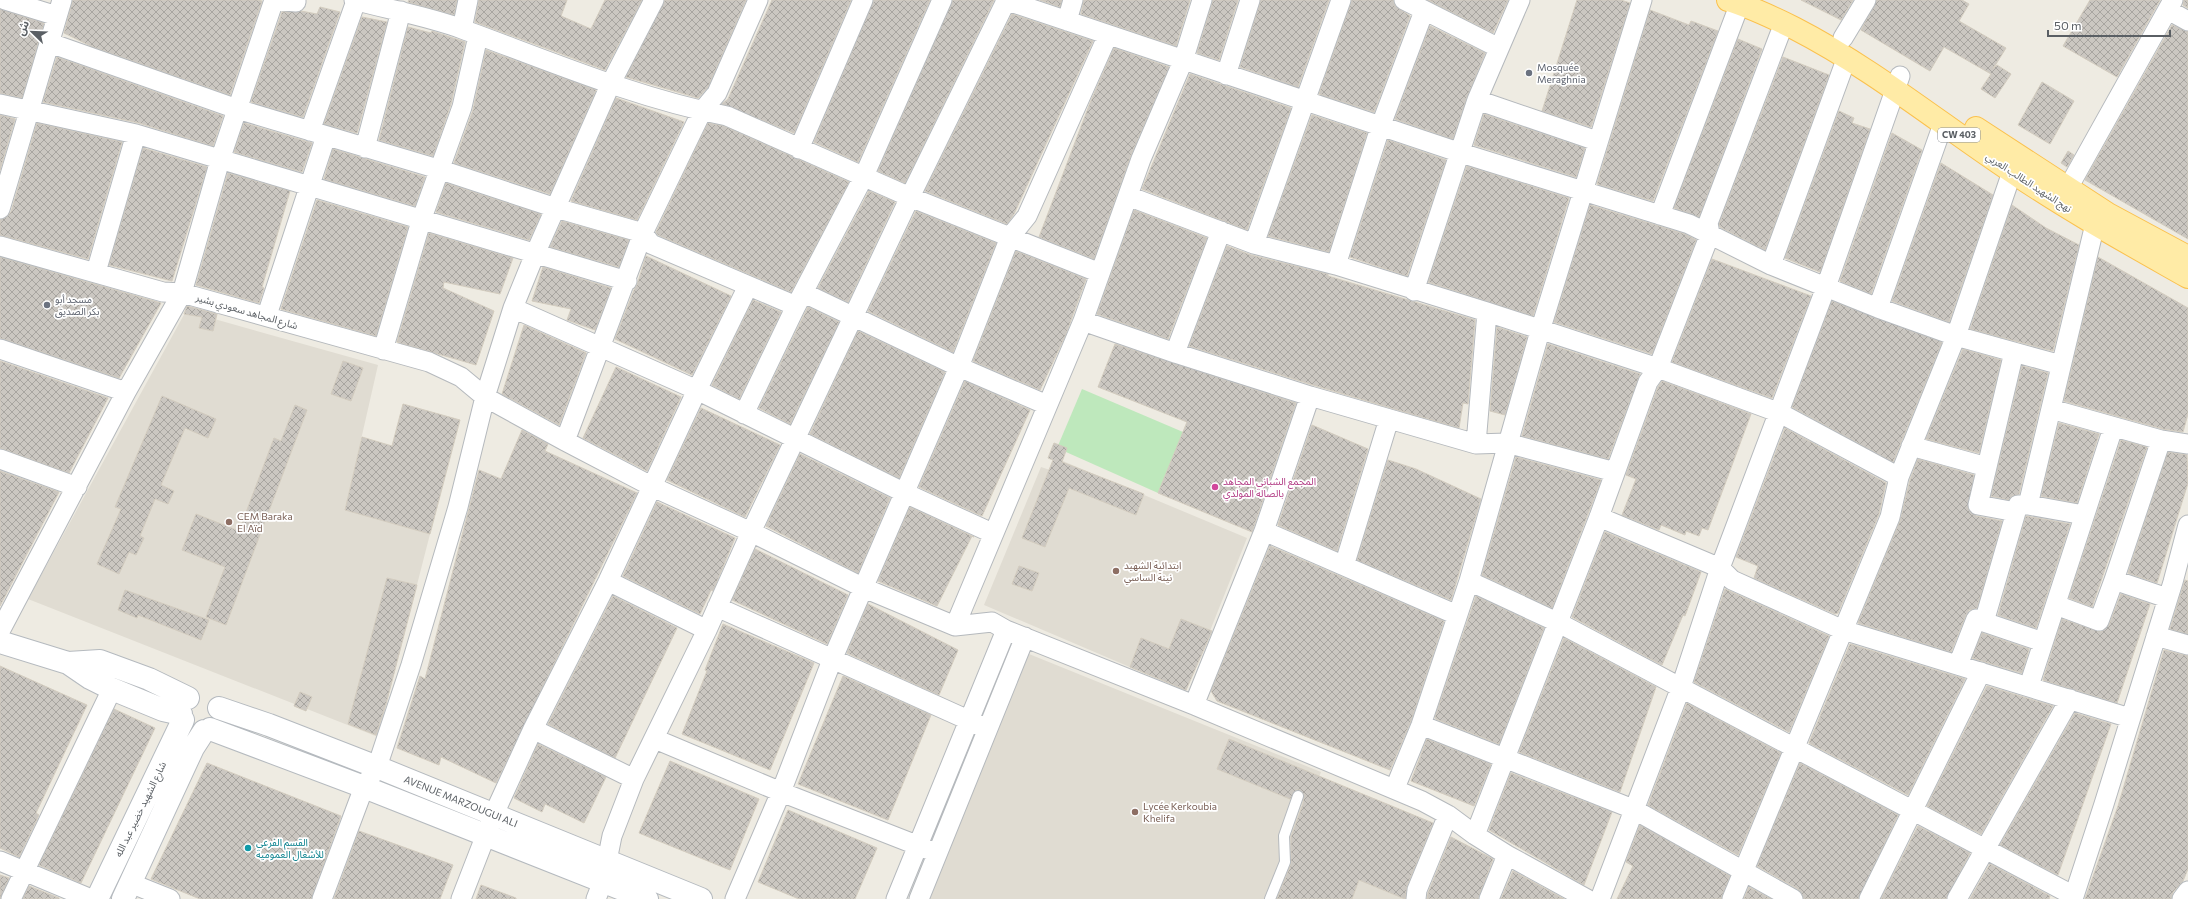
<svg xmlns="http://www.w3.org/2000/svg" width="2188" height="899" font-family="Commissioner,'Noto Sans Arabic',sans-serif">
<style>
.education{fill:#e0dcd2}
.grass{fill:#bee8bc}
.building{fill:url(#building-cross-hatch);stroke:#d3ccbf}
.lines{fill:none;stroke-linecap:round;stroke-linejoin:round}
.lane-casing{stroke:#b5b9bd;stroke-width:12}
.street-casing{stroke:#b5b9bd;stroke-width:21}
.secondary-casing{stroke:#b5babf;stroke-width:24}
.primary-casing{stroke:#fbc14d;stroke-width:24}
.lane{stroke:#fff;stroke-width:10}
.street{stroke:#fff;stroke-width:19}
.secondary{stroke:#fff;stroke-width:22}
.primary{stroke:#ffeba6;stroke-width:22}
.worship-dot{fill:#6b7280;stroke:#fff;stroke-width:1.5}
.hotel-dot{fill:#d1479c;stroke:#fff;stroke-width:1.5}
.education-dot{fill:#8d6e63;stroke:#fff;stroke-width:1.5}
.culture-dot{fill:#0f9aa8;stroke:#fff;stroke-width:1.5}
.labels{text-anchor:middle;stroke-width:3.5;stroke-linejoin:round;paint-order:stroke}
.shield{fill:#fff;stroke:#8c8f92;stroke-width:1}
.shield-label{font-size:9px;font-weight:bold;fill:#5a5f64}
.worship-label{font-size:10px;fill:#5b616d;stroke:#fff;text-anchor:start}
.street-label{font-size:10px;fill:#5a5f64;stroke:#fff}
.hotel-label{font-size:10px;fill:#b23c85;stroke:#fff;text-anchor:start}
.education-label{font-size:10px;fill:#785e54;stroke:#fff;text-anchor:start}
.culture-label{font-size:10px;fill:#0d838f;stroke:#fff;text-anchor:start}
</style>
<defs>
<pattern id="building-cross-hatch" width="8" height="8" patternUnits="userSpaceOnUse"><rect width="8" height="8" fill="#cbc7c1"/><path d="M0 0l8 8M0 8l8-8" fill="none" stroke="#a8a5a0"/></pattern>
</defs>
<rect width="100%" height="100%" fill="#eeebe2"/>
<path class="education" d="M 186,311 L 378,365 L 345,510 L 430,534 L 378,737 L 28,599 Z
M 1058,459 L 1247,538 L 1186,691 L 984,605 L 1041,467 L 1053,471 Z
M 1029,654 L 1321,772 L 1290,851 L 1408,896 L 1408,899 L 928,899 Z"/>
<path class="grass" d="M 1082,389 L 1183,432 L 1158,493 L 1057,448 Z"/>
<path class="building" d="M 73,0 L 257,0 L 262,1 L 230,95 L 93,47 L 64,33 Z
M 409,0 L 457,0 L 454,15 L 408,2 Z
M 479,0 L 567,0 L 561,16 L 591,29 L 605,0 L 642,0 L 605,70 L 475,22 Z
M 665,0 L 746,0 L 708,87 L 698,98 L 626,77 Z
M 772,0 L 851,0 L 794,133 L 722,104 L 728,99 Z
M 874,0 L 930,0 L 858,162 L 814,142 Z
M 953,0 L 994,0 L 905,183 L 878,171 Z
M 1040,0 L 1062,0 L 1060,7 Z
M 1084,0 L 1190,0 L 1176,46 L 1081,14 Z
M 1213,0 L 1238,0 L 1219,60 L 1197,53 Z
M 1261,0 L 1329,0 L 1298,87 L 1240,67 Z
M 1352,0 L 1393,0 L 1395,6 L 1410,16 L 1374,112 L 1319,94 Z
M 1428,0 L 1508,0 L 1493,33 Z
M 1577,0 L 1621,0 L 1630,3 L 1591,127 L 1542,111 Z
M 1801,0 L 1853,0 L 1841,20 Z
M 1877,0 L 1962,0 L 1969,4 L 1959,21 L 2006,48 L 1993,69 L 1997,65 L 2011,74 L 1995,98 L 1981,89 L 1991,74 L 1944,47 L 1930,71 L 1861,30 Z
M 2090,0 L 2160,0 L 2117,77 L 2063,46 Z
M 2184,0 L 2188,0 L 2188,8 L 2183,5 Z
M 320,7 L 340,12 L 303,117 L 251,102 L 282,12 L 301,11 L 317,14 Z
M 0,9 L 44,23 L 22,98 L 0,93 Z
M 1650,10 L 1689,25 L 1691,21 L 1718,31 L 1653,201 L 1597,184 Z
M 1012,14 L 1093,41 L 1014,214 L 1007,224 L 925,191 Z
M 362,17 L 387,22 L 357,133 L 324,124 Z
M 2172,25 L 2188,32 L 2188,239 L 2085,180 Z
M 1430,26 L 1485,53 L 1467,97 L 1453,139 L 1395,119 Z
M 408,27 L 431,33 L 432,31 L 465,42 L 451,104 L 433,156 L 379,140 Z
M 1738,39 L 1762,49 L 1699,217 L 1674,208 Z
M 1114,48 L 1169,67 L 1131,155 L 1094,259 L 1039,237 L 1090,103 Z
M 486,50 L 596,90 L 550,194 L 454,163 L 473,110 Z
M 57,57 L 223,116 L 213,146 L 139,123 L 43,102 Z
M 1783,57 L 1829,75 L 1765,250 L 1720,227 L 1719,224 Z
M 1190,74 L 1291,108 L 1247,230 L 1142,189 Z
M 2042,82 L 2074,101 L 2050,144 L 2018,125 Z
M 616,98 L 684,122 L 637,220 L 571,201 Z
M 1839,111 L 1854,118 L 1852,123 L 1870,129 L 1820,272 L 1785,258 Z
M 1484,114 L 1585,148 L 1576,177 L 1474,145 Z
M 0,115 L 15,119 L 0,170 Z
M 1312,115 L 1367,133 L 1329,252 L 1268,236 Z
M 37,123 L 122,142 L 88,259 L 0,235 L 0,220 L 7,217 L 11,212 Z
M 244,123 L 312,143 L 302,172 L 234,152 Z
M 708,123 L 724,126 L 849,182 L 791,292 L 658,235 L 656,232 Z
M 1892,133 L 1922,150 L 1871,294 L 1840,281 Z
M 1388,140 L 1446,160 L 1407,276 L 1350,257 Z
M 143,148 L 207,167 L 172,281 L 109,265 Z
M 333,149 L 425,177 L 415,206 L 324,179 Z
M 2068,151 L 2074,155 L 2067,167 L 2061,163 Z
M 1941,163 L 1993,195 L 1949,322 L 1892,301 Z
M 1467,166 L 1569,198 L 1533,316 L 1428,282 Z
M 228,173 L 290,191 L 262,287 L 264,288 L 259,303 L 196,285 Z
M 446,183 L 541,214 L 529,240 L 436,212 Z
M 869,191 L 895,202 L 848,302 L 818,288 Z
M 317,200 L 408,227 L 376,336 L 281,309 Z
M 1590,205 L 1685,234 L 1696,240 L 1652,354 L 1554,322 Z
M 2012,205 L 2046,228 L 2079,245 L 2053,351 L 1970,329 Z
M 1134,210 L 1207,238 L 1168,339 L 1097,314 Z
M 916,211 L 996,243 L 953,352 L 868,311 Z
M 562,221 L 629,240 L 619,267 L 550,247 Z
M 429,233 L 513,258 L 500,294 L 444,282 L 443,288 L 494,311 L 476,365 L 397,342 Z
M 1227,246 L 1251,255 L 1328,274 L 1328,276 L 1475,320 L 1468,404 L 1463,403 L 1459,428 L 1313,385 L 1189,346 Z
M 1016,251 L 1086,279 L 1066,334 L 1040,390 L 973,361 Z
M 646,256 L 731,296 L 692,375 L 615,339 L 634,290 L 637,285 Z
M 0,257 L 161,303 L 119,378 L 0,338 Z
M 2098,257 L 2188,308 L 2188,414 L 2183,432 L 2163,429 L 2064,401 Z
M 1712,259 L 1811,296 L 1772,398 L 1672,362 Z
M 543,267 L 611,288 L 595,330 L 567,320 L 571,309 L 532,301 Z
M 753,300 L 781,312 L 739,399 L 712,385 Z
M 1832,301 L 1942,342 L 1893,462 L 1792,407 Z
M 187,306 L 217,314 L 213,331 L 199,328 L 202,317 L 184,314 Z
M 808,307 L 839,322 L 790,424 L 759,408 Z
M 524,325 L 586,353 L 559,425 L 502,394 Z
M 1497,327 L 1527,337 L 1505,415 L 1490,411 Z
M 858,331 L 945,372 L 899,478 L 810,434 Z
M 1115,344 L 1296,403 L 1252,532 L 1158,493 L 1187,422 L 1098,387 Z
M 1548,344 L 1640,374 L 1608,459 L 1522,436 Z
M 1963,349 L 2001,360 L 1979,453 L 1926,439 Z
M 0,361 L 108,398 L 69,473 L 0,448 Z
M 343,361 L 363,368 L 351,401 L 331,394 Z
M 2022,366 L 2048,373 L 2019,494 L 2012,496 L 2009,500 L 1991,496 Z
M 616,367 L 681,397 L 647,471 L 583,438 Z
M 965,381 L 1030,410 L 982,516 L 919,487 Z
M 1662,381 L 1751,414 L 1708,530 L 1702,528 L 1699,536 L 1686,531 L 1685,535 L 1661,525 L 1659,530 L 1622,515 L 1636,479 L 1626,475 L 1658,387 Z
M 162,396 L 216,419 L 208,438 L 185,428 L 161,485 L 174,491 L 168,504 L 155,499 L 140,536 L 144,538 L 136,555 L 129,552 L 119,574 L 97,564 L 121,509 L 115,507 Z
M 403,404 L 460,420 L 430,534 L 345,510 L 362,437 L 392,446 Z
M 295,405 L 307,410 L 226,625 L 206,617 L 225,567 L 182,550 L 196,514 L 239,531 L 274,438 L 281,441 Z
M 701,408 L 780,445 L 745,517 L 667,480 Z
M 2059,423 L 2099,434 L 2077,503 L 2041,496 Z
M 1312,425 L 1368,449 L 1337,551 L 1278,525 Z
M 1785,428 L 1886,483 L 1879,514 L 1838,613 L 1835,614 L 1754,578 L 1758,566 L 1736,557 Z
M 522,430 L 548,444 L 545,451 L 637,493 L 496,783 L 441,757 L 439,765 L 397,748 L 420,676 L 425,679 L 479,470 L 501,479 Z
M 2121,440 L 2147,447 L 2092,607 L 2069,598 Z
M 1054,443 L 1067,448 L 1062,462 L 1144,494 L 1136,515 L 1069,488 L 1045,547 L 1022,538 L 1053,460 L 1048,458 Z
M 2168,452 L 2187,455 L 2188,483 L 2157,583 L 2128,573 Z
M 800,454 L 890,498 L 858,573 L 766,526 Z
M 1516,457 L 1601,480 L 1552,608 L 1482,575 Z
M 1918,459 L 1974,475 L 1968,509 L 1976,516 L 2002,521 L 1977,608 L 1969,610 L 1966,615 L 1951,652 L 1858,623 L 1900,521 L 1910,480 Z
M 1388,460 L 1416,469 L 1481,499 L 1451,600 L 1357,560 Z
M 0,471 L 59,492 L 0,606 Z
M 657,502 L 735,538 L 713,591 L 711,590 L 700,614 L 623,576 Z
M 910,507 L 974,537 L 972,536 L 937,606 L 878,581 Z
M 2026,516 L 2070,524 L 2036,628 L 1998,615 Z
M 1605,532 L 1701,572 L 1685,616 L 1683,615 L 1662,665 L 1572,617 Z
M 1270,546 L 1444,621 L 1411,721 L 1390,770 L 1217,701 L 1211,691 Z
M 755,549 L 848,595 L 827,644 L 732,600 Z
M 1019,566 L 1039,573 L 1032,591 L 1012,584 Z
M 387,578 L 417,585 L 386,704 L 376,735 L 348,724 Z
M 2185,580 L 2188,581 L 2188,634 L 2170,629 Z
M 1725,589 L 1829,636 L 1789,732 L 1694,682 Z
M 125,590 L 209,620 L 201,640 L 138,615 L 137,618 L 118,610 Z
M 2121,594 L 2150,604 L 2117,703 L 2043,680 L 2062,619 L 2101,632 L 2109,625 Z
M 613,596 L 677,628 L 615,758 L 548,724 Z
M 1476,596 L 1544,628 L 1499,744 L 1436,719 L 1435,717 Z
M 868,604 L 958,650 L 939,695 L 847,653 Z
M 1181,619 L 1212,631 L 1186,690 L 1130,667 L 1141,638 L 1169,649 Z
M 723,624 L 814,663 L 770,770 L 682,734 L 707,671 L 705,670 Z
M 1982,633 L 2029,649 L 2022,673 L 1972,658 Z
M 1564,638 L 1656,687 L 1620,792 L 1519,752 Z
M 1850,644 L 1965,679 L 1908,795 L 1809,743 Z
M 2164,650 L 2188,656 L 2188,869 L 2183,881 L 2173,892 L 2171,899 L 2085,899 L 2118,806 Z
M 0,666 L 87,705 L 36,813 L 39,815 L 19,857 L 0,848 Z
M 843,676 L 931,715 L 888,820 L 798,784 Z
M 1987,686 L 2053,706 L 1981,834 L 1927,806 Z
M 300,692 L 312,697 L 306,711 L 294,706 Z
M 1687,703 L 1781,753 L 1738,855 L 1648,805 Z
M 114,709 L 155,728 L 81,883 L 39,865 Z
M 2075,713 L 2111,724 L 2058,875 L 2000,845 Z
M 1229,739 L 1433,823 L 1407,886 L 1405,899 L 1359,880 L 1352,899 L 1277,899 L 1291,864 L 1291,837 L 1303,804 L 1304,794 L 1300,790 L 1296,790 L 1290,799 L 1217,769 Z
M 1427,739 L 1491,764 L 1474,806 L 1411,781 Z
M 538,744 L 606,777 L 584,823 L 545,804 L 542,812 L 514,798 Z
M 670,761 L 759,799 L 730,870 L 639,833 Z
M 207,763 L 341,816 L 311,899 L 200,899 L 151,879 Z
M 1800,763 L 1898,815 L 1858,899 L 1804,899 L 1798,889 L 1757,866 Z
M 1511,773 L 1612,812 L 1584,885 L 1489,830 Z
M 788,810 L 877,848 L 855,899 L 799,899 L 758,882 Z
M 1640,825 L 1730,876 L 1721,899 L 1617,899 L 1633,866 L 1626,862 Z
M 1918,826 L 1970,853 L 1946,899 L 1881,899 Z
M 359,831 L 453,865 L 440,899 L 334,899 Z
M 1451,837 L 1493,859 L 1478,899 L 1427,899 L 1428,893 Z
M 1990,864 L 2050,896 L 2049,899 L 1970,899 Z
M 1513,871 L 1564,899 L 1501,899 Z
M 0,875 L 9,878 L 0,899 Z
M 481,885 L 516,898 L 516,899 L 476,899 Z
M 29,886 L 59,898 L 59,899 L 23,899 Z
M 1749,887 L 1771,899 L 1744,899 Z"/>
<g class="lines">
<defs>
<path id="lane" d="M 1270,899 L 1285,862 L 1284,836 L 1298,796"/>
<path id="street" d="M 5,0 L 57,16
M 274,0 L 296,2 L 296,0
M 354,0 C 390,10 427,16 462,29 C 549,61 636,98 727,116 L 910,197 L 1100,273
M 1005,0 L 1461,153 L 1689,224 L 1771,265 L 1878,308 L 1956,336 L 2061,365
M 1404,0 L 1499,48
M 2168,10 L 2188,21
M 1067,21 L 1073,0
M 462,29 L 468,0
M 1843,38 L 1866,0
M 50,43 L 237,109 L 438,169 L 556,208 L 643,233 L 651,244 L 796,306
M 1226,75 L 1250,0
M 1477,100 L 1597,141
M 0,104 L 136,134 L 627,281
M 310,131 L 356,1
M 365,148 L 401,11
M 799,149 L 863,0
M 2068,188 L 2173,0
M 1128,196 L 1254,244 L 1336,265 L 1487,312 L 1658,368 L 1780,413 L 1899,477
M 0,209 L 62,0
M 1660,215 L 1740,3
M 1254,244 L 1341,0
M 0,246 L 163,292 L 182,293 L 429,362 L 461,377 L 485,397 L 565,441 L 653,487 L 751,532 L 864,588 L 955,626 L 1083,321 L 1141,159 L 1183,61 L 1202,0
M 1336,265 L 1381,125 L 1424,11
M 1771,265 L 1847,57
M 96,272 L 136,134
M 1414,291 L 1477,100 L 1520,0
M 804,293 L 959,367 L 1047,405
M 513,308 L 697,390 L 905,493 L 992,533
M 1878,308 L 1943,124
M 267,315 L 326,136
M 1083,321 L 1175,353 L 1310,396 L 1476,444 L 1507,443 L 1615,472
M 0,349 L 126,392
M 383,350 L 422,218 L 462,107 L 478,36
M 2014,352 L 1978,505 L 2016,512
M 1175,353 L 1221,231
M 2051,409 L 2161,440 L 2188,444
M 744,414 L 796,306 L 864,176 L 942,0
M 2161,440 L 2114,580 L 2167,598
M 565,441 L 643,233 L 702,111 L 717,93 L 758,0
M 1476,444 L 1487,312
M 1911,446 L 1987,467
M 0,459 L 77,487
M 2028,505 L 2084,515
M 1599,517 L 1720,568 L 1732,580 L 1843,630 L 2130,718
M 1264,531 L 1457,615
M 1344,566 L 1389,419
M 608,581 L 707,630
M 1469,581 L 1559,623 L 2074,896
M 2056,605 L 2099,621 L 2114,580
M 717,607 L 986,728
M 1984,622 L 2043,642
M 955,626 L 992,622 L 1006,630 L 1194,705 L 1422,801 L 1448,815 L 1475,835 L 1507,855 L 1587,899
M 0,631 L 126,392 L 182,293 L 220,160 L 274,0
M 2156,636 L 2188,645
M 1958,665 L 1976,619 L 1984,622 L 2018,505 L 2028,505 L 2095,224
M 2029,686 L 2113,428
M 1194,705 L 1264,531 L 1310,396
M 1421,725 L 1633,809 L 1793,899
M 533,729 L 634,779
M 655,739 L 781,792 L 937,853
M 1395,788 L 1421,725 L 1469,581 L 1540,331 L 1642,0
M 1475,835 L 1599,517 L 1648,382 L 1658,368 L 1710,234 L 1708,223 L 1784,23
M 0,861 L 91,899
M 130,883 L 170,899
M 11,899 L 112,689
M 322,899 L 364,787 L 377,767 L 411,665 L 458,507 L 485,397 L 513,308 L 535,254 L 611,83 L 654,0
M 461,899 L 494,814 L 533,729 L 608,581 L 697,390 L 748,286
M 596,899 L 603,881 L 612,836 L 634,779 L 707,630 L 751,532 L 910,197 L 1006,1
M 735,899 L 781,792 L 832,660 L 959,367 L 1010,237 L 1027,216 L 1108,35
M 896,899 L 1006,630
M 919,899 L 1025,637
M 1416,899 L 1417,890 L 1448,815
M 1489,899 L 1507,855
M 1600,899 L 1681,687 L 1720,568 L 1826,287 L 1900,76
M 1732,899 L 1890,517 L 1899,477 L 1956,336 L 2012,172
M 1869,899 L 1981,672
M 1957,899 L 2070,699
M 2073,899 L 2104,804 L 2173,582 L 2188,525
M 2182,899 L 2188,891"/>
<path id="secondary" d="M 0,642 L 68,663 L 90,678 L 112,689 L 163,710 L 181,714
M 68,663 L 100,661 L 149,679 L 188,698
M 219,708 L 269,725 L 377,767 L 701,899
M 210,729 L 364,787 L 647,899
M 97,899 L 183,720
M 123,899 L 193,748 L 204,731"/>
<path id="primary" d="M 1728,0 C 1751,7 1772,17 1794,28 C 1872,68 1939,123 2011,171 C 2068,210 2128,243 2188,277
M 1976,128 L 2108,214 L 2188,257"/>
</defs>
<use href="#lane" class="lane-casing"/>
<use href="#street" class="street-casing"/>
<use href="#secondary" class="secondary-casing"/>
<use href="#primary" class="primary-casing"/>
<use href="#lane" class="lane"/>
<use href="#street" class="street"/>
<use href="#secondary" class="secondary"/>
<use href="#primary" class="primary"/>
</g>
<g class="worship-dot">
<circle cx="1529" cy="73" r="4"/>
<circle cx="47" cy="305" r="4"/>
</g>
<circle class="hotel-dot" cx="1215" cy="487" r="4"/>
<g class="education-dot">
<circle cx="229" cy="522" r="4"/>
<circle cx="1116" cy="571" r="4"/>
<circle cx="1135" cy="812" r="4"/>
</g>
<circle class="culture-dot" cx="248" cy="848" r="4"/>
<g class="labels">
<rect class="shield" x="1938" y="128" width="42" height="14" rx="3"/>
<g class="shield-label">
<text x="1959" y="138">CW 403</text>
</g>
<g class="worship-label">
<text x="1537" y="71">Mosquée<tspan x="1537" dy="12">Meraghnia</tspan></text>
<text x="55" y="303">مسجد أبو<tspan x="55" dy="12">بكر الصديق</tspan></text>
</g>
<g class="street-label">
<text transform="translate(2029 182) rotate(33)" y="4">نهج الشهيد الطالب العربي</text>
<text transform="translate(247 311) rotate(16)" y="4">شارع المجاهد سعودي بشير</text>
<text transform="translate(461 801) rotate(22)" y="4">AVENUE MARZOUGUI ALI</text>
<text transform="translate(140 809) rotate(-64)" y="4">شارع الشهيد خضير عبد الله</text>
</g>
<g class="hotel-label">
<text x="1223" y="485">المجمع الشباني المجاهد<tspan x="1223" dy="12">بالصالة المولدي</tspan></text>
</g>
<g class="education-label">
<text x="237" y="520">CEM Baraka<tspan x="237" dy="12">El Aïd</tspan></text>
<text x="1124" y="569">ابتدائية الشهيد<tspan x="1124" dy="12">نينة الساسي</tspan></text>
<text x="1143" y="810">Lycée Kerkoubia<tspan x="1143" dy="12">Khelifa</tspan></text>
</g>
<g class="culture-label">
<text x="256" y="846">القسم الفرعي<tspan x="256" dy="12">للأشغال العمومية</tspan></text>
</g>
</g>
<g transform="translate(32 32) rotate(293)" stroke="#ffffff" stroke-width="3" paint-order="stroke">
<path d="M0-3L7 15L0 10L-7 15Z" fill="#5a5f64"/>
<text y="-6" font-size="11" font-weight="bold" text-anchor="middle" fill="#5a5f64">ش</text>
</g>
<path d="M2048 30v6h122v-6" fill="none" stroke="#5a5f64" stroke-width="2"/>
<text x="2054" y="30" font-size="12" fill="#5a5f64" stroke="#ffffff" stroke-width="3" paint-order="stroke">50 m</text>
</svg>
